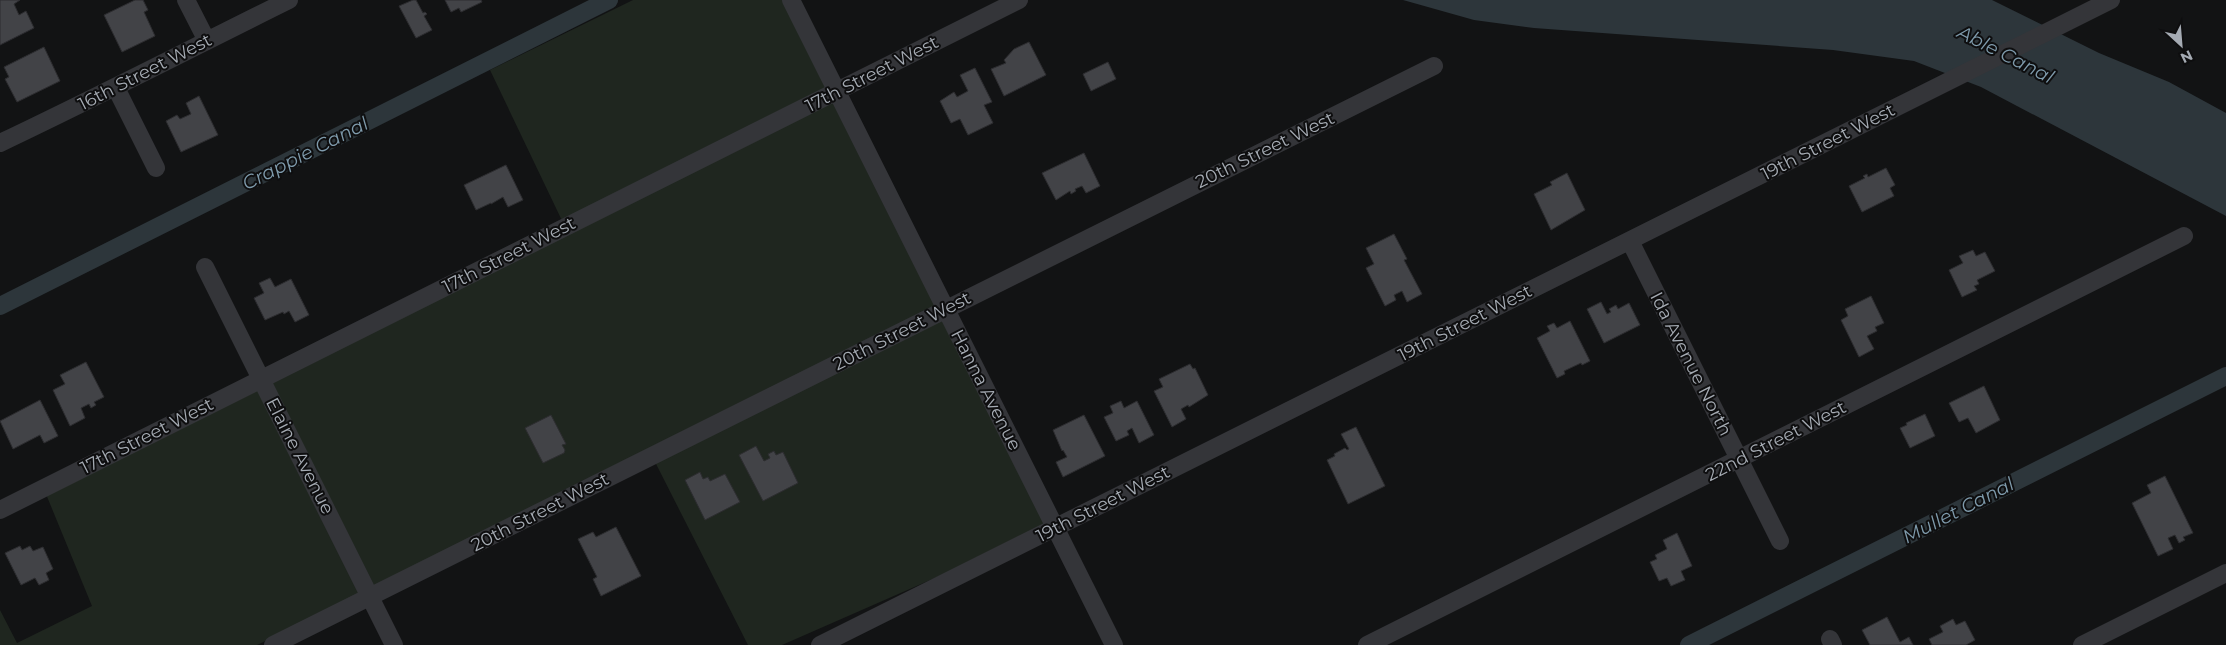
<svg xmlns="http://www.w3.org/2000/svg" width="2226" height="645" font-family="Montserrat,sans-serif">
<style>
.green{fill:#1f261f}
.water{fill:#2d363b}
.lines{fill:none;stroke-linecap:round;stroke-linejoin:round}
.canal{stroke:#2d363b;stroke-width:18}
.building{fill:#424347;stroke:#2d2d30}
.street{stroke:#343539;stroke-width:18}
.labels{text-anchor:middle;stroke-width:4;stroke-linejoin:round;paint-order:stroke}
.street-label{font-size:18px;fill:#a5abb3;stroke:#0e0e0f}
.water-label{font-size:19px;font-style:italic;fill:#7f9bac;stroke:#0e0e0f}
</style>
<rect width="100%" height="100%" fill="#121314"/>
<path class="green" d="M 633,0 L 786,0 L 1049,528 L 782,645 L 748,645 L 653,458 L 257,645 L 0,645 L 0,610 L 17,643 L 92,606 L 41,482 L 566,229 L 490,70 Z"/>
<path class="water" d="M 1403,0 L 1992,0 L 2099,53 L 2169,82 L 2226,113 L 2226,216 L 1981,87 L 1914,61 L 1833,50 L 1534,28 L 1474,20 Z"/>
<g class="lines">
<path class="canal" d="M 0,306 L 609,0
M 1689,645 L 2226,376"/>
</g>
<path class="building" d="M 0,0 L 20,0 L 14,4 L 19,15 L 26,11 L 34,28 L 0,45 Z
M 135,0 L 143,0 L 148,10 L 144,12 L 155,36 L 122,52 L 104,15 Z
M 413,0 L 416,0 L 423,13 L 425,12 L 427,14 L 424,16 L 432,30 L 416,38 L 399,6 Z
M 445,0 L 481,0 L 482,2 L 461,12 L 459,8 L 451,12 Z
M 1029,42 L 1046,75 L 1004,96 L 991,69 L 1006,63 L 1004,60 L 1014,49 Z
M 44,47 L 60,81 L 17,102 L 5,79 L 9,77 L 4,67 Z
M 1108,62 L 1116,79 L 1091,91 L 1083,74 Z
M 975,68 L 992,102 L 984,105 L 993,123 L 968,135 L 960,119 L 951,123 L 940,101 L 954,92 L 957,97 L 968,91 L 960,75 Z
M 199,96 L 218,135 L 181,152 L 166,121 L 177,115 L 180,119 L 191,114 L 186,103 Z
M 1084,153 L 1100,186 L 1086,193 L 1082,186 L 1075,189 L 1076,191 L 1071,194 L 1070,191 L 1056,200 L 1042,173 Z
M 506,165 L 523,200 L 508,207 L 503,197 L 491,204 L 491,203 L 476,210 L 464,185 Z
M 1886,168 L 1895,185 L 1890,188 L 1894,196 L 1862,212 L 1849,186 L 1865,178 L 1863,176 L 1867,174 L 1868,177 Z
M 1567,173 L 1585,210 L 1551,230 L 1534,194 L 1552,185 L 1550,182 Z
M 1394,234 L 1407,259 L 1404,260 L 1422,294 L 1407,302 L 1402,291 L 1394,295 L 1396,300 L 1385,306 L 1366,268 L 1374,264 L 1366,248 Z
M 1973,250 L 1976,256 L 1985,252 L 1995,271 L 1977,280 L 1979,284 L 1974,286 L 1977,290 L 1962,297 L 1949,270 L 1963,263 L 1959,256 Z
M 270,278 L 275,287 L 291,279 L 309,315 L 295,322 L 289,311 L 284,314 L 283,312 L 265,320 L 254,298 L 264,293 L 259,283 Z
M 1871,296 L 1884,323 L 1875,327 L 1877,331 L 1867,336 L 1874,349 L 1859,357 L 1841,320 L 1848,316 L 1845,309 Z
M 1601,302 L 1607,314 L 1611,312 L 1609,309 L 1616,305 L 1618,309 L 1629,303 L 1640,325 L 1604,343 L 1587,309 Z
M 1570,321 L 1590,361 L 1582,365 L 1581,363 L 1564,371 L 1565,374 L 1557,378 L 1537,338 L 1550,331 L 1547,326 L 1554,323 L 1557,328 Z
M 86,362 L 104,397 L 94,402 L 96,405 L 91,408 L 89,404 L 81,408 L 85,418 L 70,426 L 53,390 L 65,384 L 60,375 Z
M 1190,364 L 1193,369 L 1195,368 L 1208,395 L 1189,407 L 1188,405 L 1181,409 L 1186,419 L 1172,427 L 1154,391 L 1163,387 L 1159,379 Z
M 1984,386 L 2000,420 L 1976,433 L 1968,418 L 1959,422 L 1949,403 Z
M 40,400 L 58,436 L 44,443 L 40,435 L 13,449 L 0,421 Z
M 1121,401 L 1124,408 L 1137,401 L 1154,435 L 1139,443 L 1132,428 L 1127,431 L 1129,435 L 1116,441 L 1104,417 L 1113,413 L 1110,406 Z
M 1925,414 L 1935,436 L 1910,448 L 1900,428 L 1907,425 L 1906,423 Z
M 551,415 L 566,444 L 562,445 L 565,450 L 564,453 L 543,463 L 525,428 Z
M 1084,415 L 1105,456 L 1063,477 L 1056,462 L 1067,457 L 1063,450 L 1062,451 L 1053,430 Z
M 1356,427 L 1385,486 L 1348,504 L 1327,460 L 1335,456 L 1334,454 L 1345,448 L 1347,450 L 1349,449 L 1341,434 Z
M 756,446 L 764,461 L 770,458 L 768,454 L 774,451 L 776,455 L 783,452 L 798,483 L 763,501 L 739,455 Z
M 700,472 L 703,479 L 708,477 L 710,481 L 725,474 L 740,502 L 705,520 L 685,480 Z
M 2165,476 L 2193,533 L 2183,537 L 2185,540 L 2179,543 L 2175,535 L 2168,538 L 2173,549 L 2158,556 L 2132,503 L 2151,493 L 2147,485 Z
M 616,527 L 641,576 L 601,596 L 593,579 L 597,577 L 578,539 L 593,532 L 596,537 Z
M 1677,533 L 1692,566 L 1681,571 L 1685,580 L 1671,586 L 1667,578 L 1659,581 L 1650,562 L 1657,559 L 1655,555 L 1667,549 L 1663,540 Z
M 20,546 L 22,550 L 30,546 L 33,551 L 43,547 L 53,569 L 46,573 L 49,580 L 39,585 L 35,578 L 21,585 L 5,553 Z
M 1887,617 L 1900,642 L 1909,637 L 1913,645 L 1870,645 L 1862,630 Z
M 1953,619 L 1956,625 L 1965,621 L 1975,640 L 1966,645 L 1932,645 L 1929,639 L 1943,632 L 1940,626 Z"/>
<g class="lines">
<path class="street" d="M 186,0 L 207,41
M 791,0 L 1114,645
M 116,88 L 156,168
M 0,143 C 97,97 192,48 289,0
M 1630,241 L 1780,541
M 205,267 L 394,645
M 0,510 L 1019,0
M 1830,639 L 1833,645
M 273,645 L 1434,66
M 820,645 L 2111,0
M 1367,645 L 2184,236
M 2082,645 L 2226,573"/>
</g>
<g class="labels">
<g class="street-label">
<text transform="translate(145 72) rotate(-27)" y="6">16th Street West</text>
<text transform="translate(872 74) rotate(-27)" y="6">17th Street West</text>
<text transform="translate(1828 142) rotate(-27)" y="6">19th Street West</text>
<text transform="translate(1265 150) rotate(-26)" y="6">20th Street West</text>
<text transform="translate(509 255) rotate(-27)" y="6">17th Street West</text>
<text transform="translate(1465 323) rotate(-27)" y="6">19th Street West</text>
<text transform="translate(902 331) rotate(-27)" y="6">20th Street West</text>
<text transform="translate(1691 364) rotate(63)" y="6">Ida Avenue North</text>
<text transform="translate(986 390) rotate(63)" y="6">Hanna Avenue</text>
<text transform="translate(147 436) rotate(-27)" y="6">17th Street West</text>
<text transform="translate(1776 441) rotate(-27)" y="6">22nd Street West</text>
<text transform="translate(300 456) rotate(63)" y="6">Elaine Avenue</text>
<text transform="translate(1103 504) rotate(-27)" y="6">19th Street West</text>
<text transform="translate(540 512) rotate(-27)" y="6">20th Street West</text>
</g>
<g class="water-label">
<text transform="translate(2006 54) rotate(27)" y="7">Able Canal</text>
<text transform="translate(305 153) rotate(-27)" y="7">Crappie Canal</text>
<text transform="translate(1958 510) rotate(-27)" y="7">Mullet Canal</text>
</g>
</g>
<g transform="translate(2181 45) rotate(154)" stroke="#0e0e0f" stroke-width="4" paint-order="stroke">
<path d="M0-4L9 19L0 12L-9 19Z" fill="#a5abb3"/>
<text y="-8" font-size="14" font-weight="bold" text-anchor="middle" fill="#a5abb3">N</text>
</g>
</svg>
